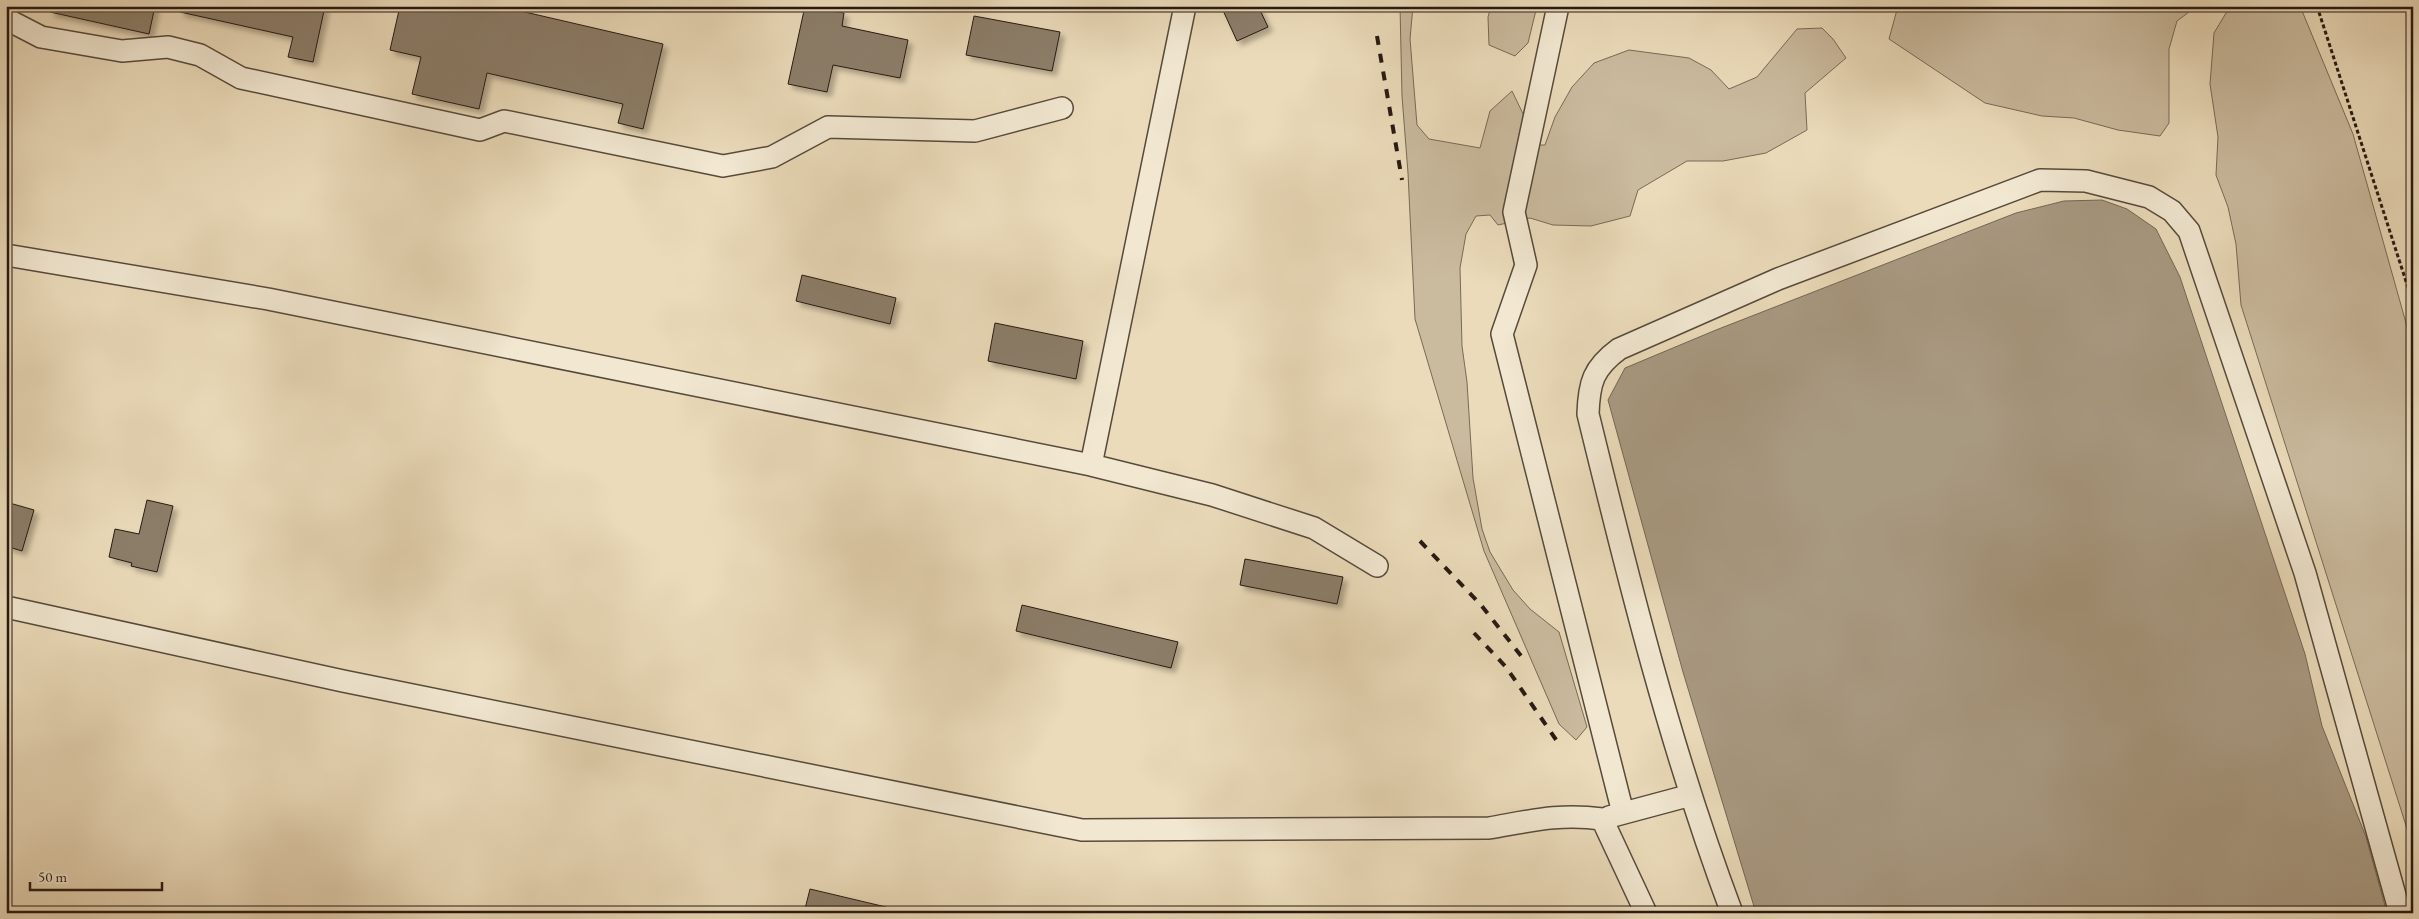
<svg xmlns="http://www.w3.org/2000/svg" width="2419" height="919" font-family="'EB Garamond',serif">
<style>
.green{fill:#caba9e;stroke:#786a58}
.water{fill:#a89981;stroke:#746655}
.building{fill:#8c7e6a;stroke:#261913;filter:url(#shadow)}
.lines{fill:none;stroke-linecap:round;stroke-linejoin:round}
.minor-casing{stroke:#574a3d;stroke-width:24}
.path{stroke:#261913;stroke-width:3;stroke-dasharray:4 2.5;stroke-linecap:butt}
.minor{stroke:#f2e8d2;stroke-width:21}
.rail{stroke:#261913;stroke-width:4;stroke-dasharray:9 9;stroke-linecap:butt}
</style>
<defs>
<filter id="shadow"><feDropShadow dx="4.5" dy="4.5" stdDeviation="2.5" flood-color="#0004"/></filter>
</defs>
<rect width="100%" height="100%" fill="#ebdbba"/>
<filter id="stains"><feTurbulence type="fractalNoise" baseFrequency=".004" numOctaves="4"/><feColorMatrix values="0 0 0 0 .2 0 0 0 0 .09 0 0 0 0 .02 0 0 0 .5 -.17"/></filter>
<radialGradient id="worn" r=".72"><stop offset=".6" stop-color="#630" stop-opacity="0"/><stop offset="1" stop-color="#630" stop-opacity=".3"/></radialGradient>
<path class="green" d="M 1400,6 L 1413,6 L 1410,39 L 1417,125 L 1429,139 L 1480,148 L 1490,111 L 1512,91 L 1526,120 L 1532,145 L 1545,145 L 1555,117 L 1572,87 L 1594,63 L 1629,50 L 1689,58 L 1711,70 L 1729,89 L 1757,77 L 1797,29 L 1822,28 L 1833,39 L 1846,58 L 1805,93 L 1807,130 L 1766,153 L 1723,161 L 1687,161 L 1638,190 L 1630,216 L 1591,226 L 1553,225 L 1530,218 L 1498,225 L 1490,215 L 1476,216 L 1466,234 L 1460,268 L 1462,346 L 1467,382 L 1473,478 L 1482,529 L 1490,552 L 1513,590 L 1530,609 L 1559,632 L 1587,727 L 1576,740 L 1559,724 L 1484,551 L 1415,319 L 1408,173 L 1402,96 Z
M 1491,6 L 1537,6 L 1528,43 L 1515,56 L 1489,45 L 1488,17 Z
M 1898,6 L 2197,6 L 2177,21 L 2169,49 L 2169,123 L 2160,136 L 2118,130 L 2074,118 L 2042,116 L 1985,103 L 1889,39 Z
M 2243,6 L 2300,6 L 2353,134 L 2413,348 L 2413,835 L 2409,835 L 2241,305 L 2236,244 L 2228,207 L 2216,175 L 2218,137 L 2210,84 L 2214,33 L 2226,13 Z"/>
<path class="water" d="M 2102,200 L 2127,209 L 2156,229 L 2180,277 L 2305,654 L 2322,726 L 2366,837 L 2387,913 L 1756,913 L 1683,672 L 1608,400 L 1625,368 L 1716,330 L 2016,213 L 2064,201 Z"/>
<path class="building" d="M 51,6 L 155,6 L 149,34 L 50,12 Z
M 181,6 L 325,6 L 313,62 L 288,57 L 293,37 L 180,12 Z
M 400,6 L 499,6 L 663,44 L 643,129 L 618,123 L 623,104 L 487,73 L 479,109 L 412,94 L 421,57 L 390,50 Z
M 805,6 L 844,13 L 842,26 L 908,40 L 900,78 L 833,65 L 827,92 L 788,84 Z
M 1221,6 L 1258,6 L 1268,27 L 1237,41 Z
M 974,16 L 1060,32 L 1052,71 L 966,55 Z
M 802,275 L 896,298 L 890,324 L 796,301 Z
M 995,323 L 1083,341 L 1076,379 L 988,361 Z
M 147,500 L 173,506 L 157,572 L 131,566 L 132,563 L 109,557 L 115,529 L 139,534 Z
M 6,502 L 34,510 L 22,551 L 6,546 Z
M 1245,559 L 1343,577 L 1337,604 L 1240,585 Z
M 1022,605 L 1178,642 L 1171,668 L 1016,631 Z
M 810,889 L 886,907 L 885,913 L 804,913 Z"/>
<g class="lines">
<defs>
<path id="minor" d="M 1558,6 L 1514,212 L 1526,265 L 1502,334 L 1623,813
M 6,15 L 10,21 L 41,37 L 122,51 L 168,47 L 200,55 L 241,78 L 480,130 L 504,121 L 723,166 L 772,157 L 828,127 L 975,131 L 1062,108
M 6,255 L 268,299 L 1091,465 L 1212,495 L 1314,528 L 1377,566
M 1091,465 L 1185,6
M 6,607 L 343,681 L 1082,830 L 1489,828 C 1530,821 1560,813 1602,819 L 1646,913
M 1609,817 L 1691,795
M 1732,913 C 1671,751 1629,582 1588,414 C 1589,383 1593,368 1619,349 L 1778,279 L 2040,180 L 2086,181 L 2149,197 L 2172,211 L 2189,231 L 2305,573 L 2400,913"/>
</defs>
<use href="#minor" class="minor-casing"/>
<path class="path" d="M 2317,6 L 2413,303"/>
<use href="#minor" class="minor"/>
<path class="rail" d="M 1377,36 L 1402,180
M 1420,541 L 1481,605 L 1522,657
M 1474,633 L 1506,667 L 1559,744"/>
</g>
<rect width="2419" height="919" fill="none" stroke="#ebdbba" stroke-width="25"/>
<rect x="8" y="8" width="2404" height="904" fill="none" stroke="#261913" stroke-width="2.5"/>
<rect x="12" y="12" width="2394" height="894" fill="none" stroke="#261913"/>
<path d="M30 882v8h132v-8" fill="none" stroke="#261913" stroke-width="2.5"/>
<text x="38" y="882" font-size="15" fill="#261913" stroke="#f2e8d2" stroke-width="4" paint-order="stroke">50 m</text>
<rect width="100%" height="100%" filter="url(#stains)"/>
<rect width="100%" height="100%" fill="url(#worn)"/>
</svg>
